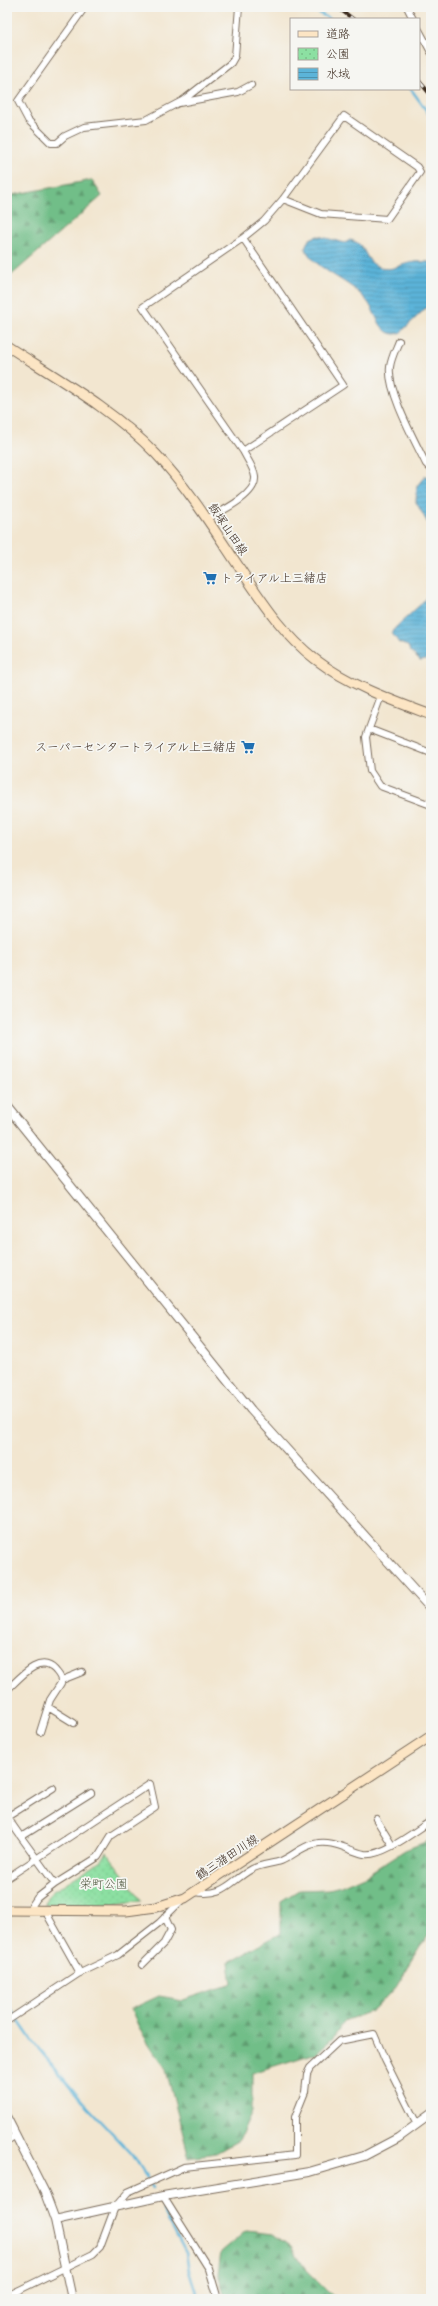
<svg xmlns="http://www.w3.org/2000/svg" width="438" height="2306" font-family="Dekko,'Klee One',sans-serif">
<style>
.forest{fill:url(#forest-firs);stroke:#567453}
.park{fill:url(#park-dots);stroke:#648560}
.water{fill:url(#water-rules);stroke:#4c6f7c}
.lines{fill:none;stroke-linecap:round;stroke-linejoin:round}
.stream{stroke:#5cb4d9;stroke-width:2.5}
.minor-casing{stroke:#7b6c5c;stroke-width:8}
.tertiary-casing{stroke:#7b6c5c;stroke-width:10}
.secondary-casing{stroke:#7b6c5c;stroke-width:11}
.minor{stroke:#fff;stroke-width:6}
.tertiary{stroke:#fff;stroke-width:8}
.secondary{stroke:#fce5c4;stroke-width:9}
.rail-casing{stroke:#3b2a1e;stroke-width:4}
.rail{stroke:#f6f6f2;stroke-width:2.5;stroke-dasharray:8;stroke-linecap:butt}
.labels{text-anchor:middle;stroke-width:3.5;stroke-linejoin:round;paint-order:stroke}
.street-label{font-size:12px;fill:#3b2a1e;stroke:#f6f6f2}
.poi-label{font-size:12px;fill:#3b2a1e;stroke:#f6f6f2;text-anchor:start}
.park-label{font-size:12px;fill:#4f583f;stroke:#f6f6f2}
</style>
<defs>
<pattern id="forest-firs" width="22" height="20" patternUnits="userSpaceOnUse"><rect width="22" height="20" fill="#71be88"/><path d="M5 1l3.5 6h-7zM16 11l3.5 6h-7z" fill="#5e9b6f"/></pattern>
<pattern id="park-dots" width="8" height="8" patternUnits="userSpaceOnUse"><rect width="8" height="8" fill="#8ce0a2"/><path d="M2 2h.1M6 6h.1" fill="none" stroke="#7ac08b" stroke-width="1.8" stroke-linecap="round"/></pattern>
<pattern id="water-rules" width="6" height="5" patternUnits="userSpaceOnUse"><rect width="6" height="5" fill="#5cb4d9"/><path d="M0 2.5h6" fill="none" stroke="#4d93af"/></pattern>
</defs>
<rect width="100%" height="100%" fill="#f6f6f2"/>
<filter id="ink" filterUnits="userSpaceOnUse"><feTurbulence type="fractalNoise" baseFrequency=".025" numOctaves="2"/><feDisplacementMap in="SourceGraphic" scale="8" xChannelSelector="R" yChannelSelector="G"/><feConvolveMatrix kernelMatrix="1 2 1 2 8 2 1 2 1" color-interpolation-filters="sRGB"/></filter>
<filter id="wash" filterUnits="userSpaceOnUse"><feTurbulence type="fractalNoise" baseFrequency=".012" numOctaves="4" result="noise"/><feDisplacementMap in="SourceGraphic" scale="16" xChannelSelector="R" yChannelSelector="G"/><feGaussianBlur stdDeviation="0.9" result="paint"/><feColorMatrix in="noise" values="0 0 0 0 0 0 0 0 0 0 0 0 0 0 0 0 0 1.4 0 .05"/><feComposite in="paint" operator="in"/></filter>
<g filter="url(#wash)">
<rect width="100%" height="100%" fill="#f2e6d0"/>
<path class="forest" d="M 92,180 L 102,196 L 7,279 L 7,196 Z
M 428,1841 L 431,1843 L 431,1931 L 398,1984 L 374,2010 L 344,2021 L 332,2039 L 316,2053 L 252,2073 L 252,2111 L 239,2140 L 216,2153 L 189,2157 L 166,2070 L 140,2030 L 131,2009 L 159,1996 L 183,2000 L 232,1984 L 229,1962 L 281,1933 L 281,1901 L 299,1890 L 329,1889 L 341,1886 L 366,1875 L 405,1850 Z
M 246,2231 L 273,2234 L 291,2247 L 305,2268 L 336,2299 L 226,2299 L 218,2274 L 221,2252 Z"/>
<path class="park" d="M 107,1852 L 141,1900 L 111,1905 L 45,1905 L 47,1897 L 52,1892 L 102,1860 Z"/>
<path class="water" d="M 318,236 L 345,243 L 350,240 C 367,243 363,260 377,266 C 390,273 398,265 409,263 C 417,261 424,262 431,262 L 431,303 L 400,333 C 380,340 376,310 366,300 C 349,279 319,273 305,249 C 307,240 310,238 318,236 Z
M 425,476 L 431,477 L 431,529 L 416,502 L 417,486 Z
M 431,591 L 431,659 L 420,661 L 410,651 L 408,646 L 399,643 L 392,633 L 395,628 L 421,604 Z"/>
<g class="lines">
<path class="stream" d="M 308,7 L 330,19
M 411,89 L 431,117
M 7,2004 L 33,2042 L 83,2102 L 133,2155 L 153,2188
M 163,2210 L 186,2253 L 189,2271 L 198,2299"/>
</g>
</g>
<g filter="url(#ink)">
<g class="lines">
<defs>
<path id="minor" d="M 85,7 L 18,101 L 28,120 L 51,143 L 57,143 L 65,136 L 84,127 L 146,120 L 182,101 L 231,63 L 235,56 L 239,7
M 407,7 L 413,19
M 419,30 L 431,52
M 179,103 L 238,92 L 251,85
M 399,341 C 396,349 391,358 390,367 C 387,391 415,441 426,464 L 431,469
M 243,451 L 343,385 L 243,238
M 207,519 C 220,512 257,495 255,477 C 254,468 247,459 243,451 L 143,307 L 243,238 L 264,221 L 283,199 L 344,116 L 417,167 L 420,172 L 387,219 L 321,214 L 283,199
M 381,696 L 366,737 L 370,771 L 380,786 L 431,805
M 369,729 L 431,753
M 62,1680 L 82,1672
M 7,1690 C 19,1679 39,1653 55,1670 C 58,1674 62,1677 61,1683 L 50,1700 L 40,1732
M 48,1707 L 74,1723
M 376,1819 L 392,1845
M 21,1837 L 7,1817 L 53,1788
M 7,1878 L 150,1784 L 155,1807 L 111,1836 L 98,1857 L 55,1884 L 21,1837 L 91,1793
M 195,1892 C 225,1897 229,1882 252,1869 C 261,1864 272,1864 281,1861 C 293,1856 302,1846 314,1844 C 332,1839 347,1850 364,1854 C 383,1857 415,1831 431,1821
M 46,1909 L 49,1918 L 80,1973
M 29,1910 L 37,1898 L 55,1884
M 142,1965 L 164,1943 L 171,1930 L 165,1917
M 7,2021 L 78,1974 L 118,1955 L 159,1923 L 182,1900
M 7,2141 L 16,2135
M 163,2196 L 209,2269 L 218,2299
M 7,2296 L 93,2254 L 100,2247 L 115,2207 L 128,2192 L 184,2167 L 295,2155 L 295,2117 L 305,2092 L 307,2074 L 310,2068 L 339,2041 L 374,2034 L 385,2060 L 417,2124"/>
<path id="tertiary" d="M 7,1107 L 251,1410 L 431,1609
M 7,2118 L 45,2193 L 55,2220 L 72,2299
M 55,2220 L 163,2196 L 309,2172 L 364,2156 L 398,2138 L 431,2114"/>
<path id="secondary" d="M 7,346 C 58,379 114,410 156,454 C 190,490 216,533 243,573 C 264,604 285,636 315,659 C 349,685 391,700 431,715
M 7,1910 L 126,1911 L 156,1907 L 185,1898 L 431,1736"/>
</defs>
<use href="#minor" class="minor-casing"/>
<use href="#tertiary" class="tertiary-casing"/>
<use href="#secondary" class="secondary-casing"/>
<use href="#minor" class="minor"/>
<use href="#tertiary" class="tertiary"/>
<use href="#secondary" class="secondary"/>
<defs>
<path id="rail" d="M 337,7 L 353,19
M 419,81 L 431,95"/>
</defs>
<use href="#rail" class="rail-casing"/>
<use href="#rail" class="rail"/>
</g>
</g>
<defs>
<symbol id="supermarket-bare" viewBox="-9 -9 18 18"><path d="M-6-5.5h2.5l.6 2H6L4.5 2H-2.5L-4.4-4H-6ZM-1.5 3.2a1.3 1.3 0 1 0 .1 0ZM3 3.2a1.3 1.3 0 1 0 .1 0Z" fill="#1f6fb2" stroke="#f6f6f2" stroke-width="2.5" paint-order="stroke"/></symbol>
</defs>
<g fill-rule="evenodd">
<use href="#supermarket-bare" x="200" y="568" width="20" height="20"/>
<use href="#supermarket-bare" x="238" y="737" width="20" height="20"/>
</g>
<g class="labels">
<g class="street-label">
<text transform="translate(228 529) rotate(56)" y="4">飯塚山田線</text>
<text transform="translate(227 1857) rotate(-33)" y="4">鶴三潴田川線</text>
</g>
<g class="poi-label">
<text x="221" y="582">トライアル上三緒店</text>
<text x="237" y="751" text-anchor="end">スーパーセンタートライアル上三緒店</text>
</g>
<g class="park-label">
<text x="104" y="1888">栄町公園</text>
</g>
</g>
<rect width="438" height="2306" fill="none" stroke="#f6f6f2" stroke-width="24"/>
<rect x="290" y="18" width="130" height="72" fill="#f6f6f2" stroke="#aba49d"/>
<rect x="298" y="31" width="20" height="6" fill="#fce5c4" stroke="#aba49d"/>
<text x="326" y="38" font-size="12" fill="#3b2a1e">道路</text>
<rect x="298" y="48" width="20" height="12" fill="url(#park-dots)" stroke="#aba49d"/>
<text x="326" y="58" font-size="12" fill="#3b2a1e">公園</text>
<rect x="298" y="68" width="20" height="12" fill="url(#water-rules)" stroke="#aba49d"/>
<text x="326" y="78" font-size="12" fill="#3b2a1e">水域</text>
</svg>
